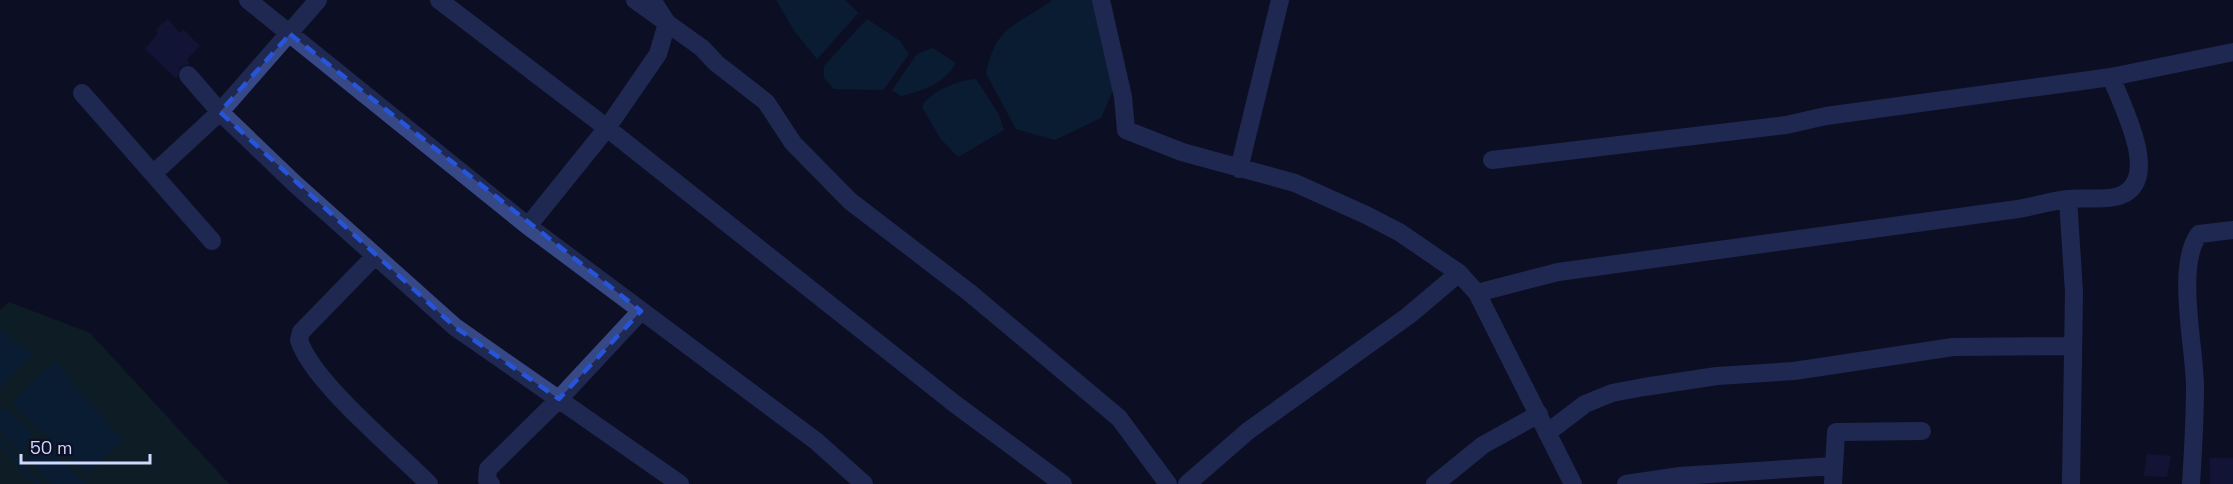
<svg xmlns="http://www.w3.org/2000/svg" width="2233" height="484" font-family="'Space Grotesk',sans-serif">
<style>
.green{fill:#102f26}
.water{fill:#072d44}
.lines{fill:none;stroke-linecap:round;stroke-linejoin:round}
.stream{stroke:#072d44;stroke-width:5}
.building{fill:#181b47}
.minor{stroke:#364886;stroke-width:18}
.marked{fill:none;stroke:#2655da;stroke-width:4.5;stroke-dasharray:12 8;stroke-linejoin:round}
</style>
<rect width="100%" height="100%" fill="#0d0f25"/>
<path class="green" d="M 9,302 L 90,333 L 229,484 L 0,484 L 0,310 Z"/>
<path class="water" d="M 776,0 L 845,0 L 858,13 L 817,59 L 795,32 Z
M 1052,0 L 1093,0 L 1113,90 L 1101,118 L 1055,140 L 1016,129 L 986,73 C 997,23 1017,27 1052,0 Z
M 867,19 L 900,41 L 909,54 L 883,90 L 834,89 L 824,78 L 824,66 Z
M 933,48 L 956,63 C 945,83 922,91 901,96 L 892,90 L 917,54 Z
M 976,79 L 998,113 L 1004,130 L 958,157 L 940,138 L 922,107 C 930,91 959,80 976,79 Z
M 0,329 L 33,354 L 0,389 Z
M 54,361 L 122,440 L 87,474 L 12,404 Z
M 4,408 L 32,432 L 25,447 L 18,451 L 0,430 L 0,412 Z
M 40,440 L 86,484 L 51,484 L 25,455 Z"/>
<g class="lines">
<path class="stream" d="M 0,441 L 37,484"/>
</g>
<path class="building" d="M 168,19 L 180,33 L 183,29 L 200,46 L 187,59 L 190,64 L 180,67 L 177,79 L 145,49 L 158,33 L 155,30 Z
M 2147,454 L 2171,456 L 2167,477 L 2144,476 Z
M 2210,458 L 2233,458 L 2233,484 L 2210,484 Z"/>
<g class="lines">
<path class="minor" d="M 248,0 L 528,226 L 816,441 L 864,484
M 439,0 L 607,128 L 955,404 L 1063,484
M 652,0 L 667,23 L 702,48 L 716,63 L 766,102 L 793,143 L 850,201 L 970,293 L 1119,418 L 1168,484
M 1101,0 L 1123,97 L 1126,130 L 1182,152 L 1295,183 L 1366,215 L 1399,232 L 1459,273 L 1477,293 L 1573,484
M 188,75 L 220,112 L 294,183 L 455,327 L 680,484
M 82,93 L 212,241
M 1492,160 L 1786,125 L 1826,116 L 2111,77 L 2233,52
M 1239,169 L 1280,0
M 154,173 L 220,112 L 318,0
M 2068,199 L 2074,292 L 2071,484
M 528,226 L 607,128 L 658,54 L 667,23 L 635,0
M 374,257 L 301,332 L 299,340 C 313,383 396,450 429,484
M 1477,293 L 1558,272 L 2018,209 C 2035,206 2051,201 2068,199 C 2084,197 2104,201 2119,196 C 2163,181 2122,106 2111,77
M 1547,433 L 1585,404 L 1612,393 L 1644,387 L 1717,376 L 1794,371 L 1953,347 L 2072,346
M 491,484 L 487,480 L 488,469 L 559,399 L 641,311
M 1187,484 L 1248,431 L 1408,316 L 1459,273
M 1435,484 L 1483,445 L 1539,414
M 1626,484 L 1680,476 L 1833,466
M 1833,484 L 1836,432 L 1922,431
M 2191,484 C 2193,452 2195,419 2195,387 C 2195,348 2175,266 2199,234 L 2233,230"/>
</g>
<path d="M0 0H2233V484H0ZM 290,34 L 641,311 L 559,399 L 455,327 L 220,112 Z" fill="#0d0f25" fill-opacity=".55" fill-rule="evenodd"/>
<path class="marked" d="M 290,34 L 641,311 L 559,399 L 455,327 L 220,112 Z"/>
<path d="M21 454v9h129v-9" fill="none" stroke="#d1d8ff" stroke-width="3"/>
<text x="30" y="454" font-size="18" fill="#d1d8ff" stroke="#0d0f25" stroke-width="4.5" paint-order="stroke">50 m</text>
</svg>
